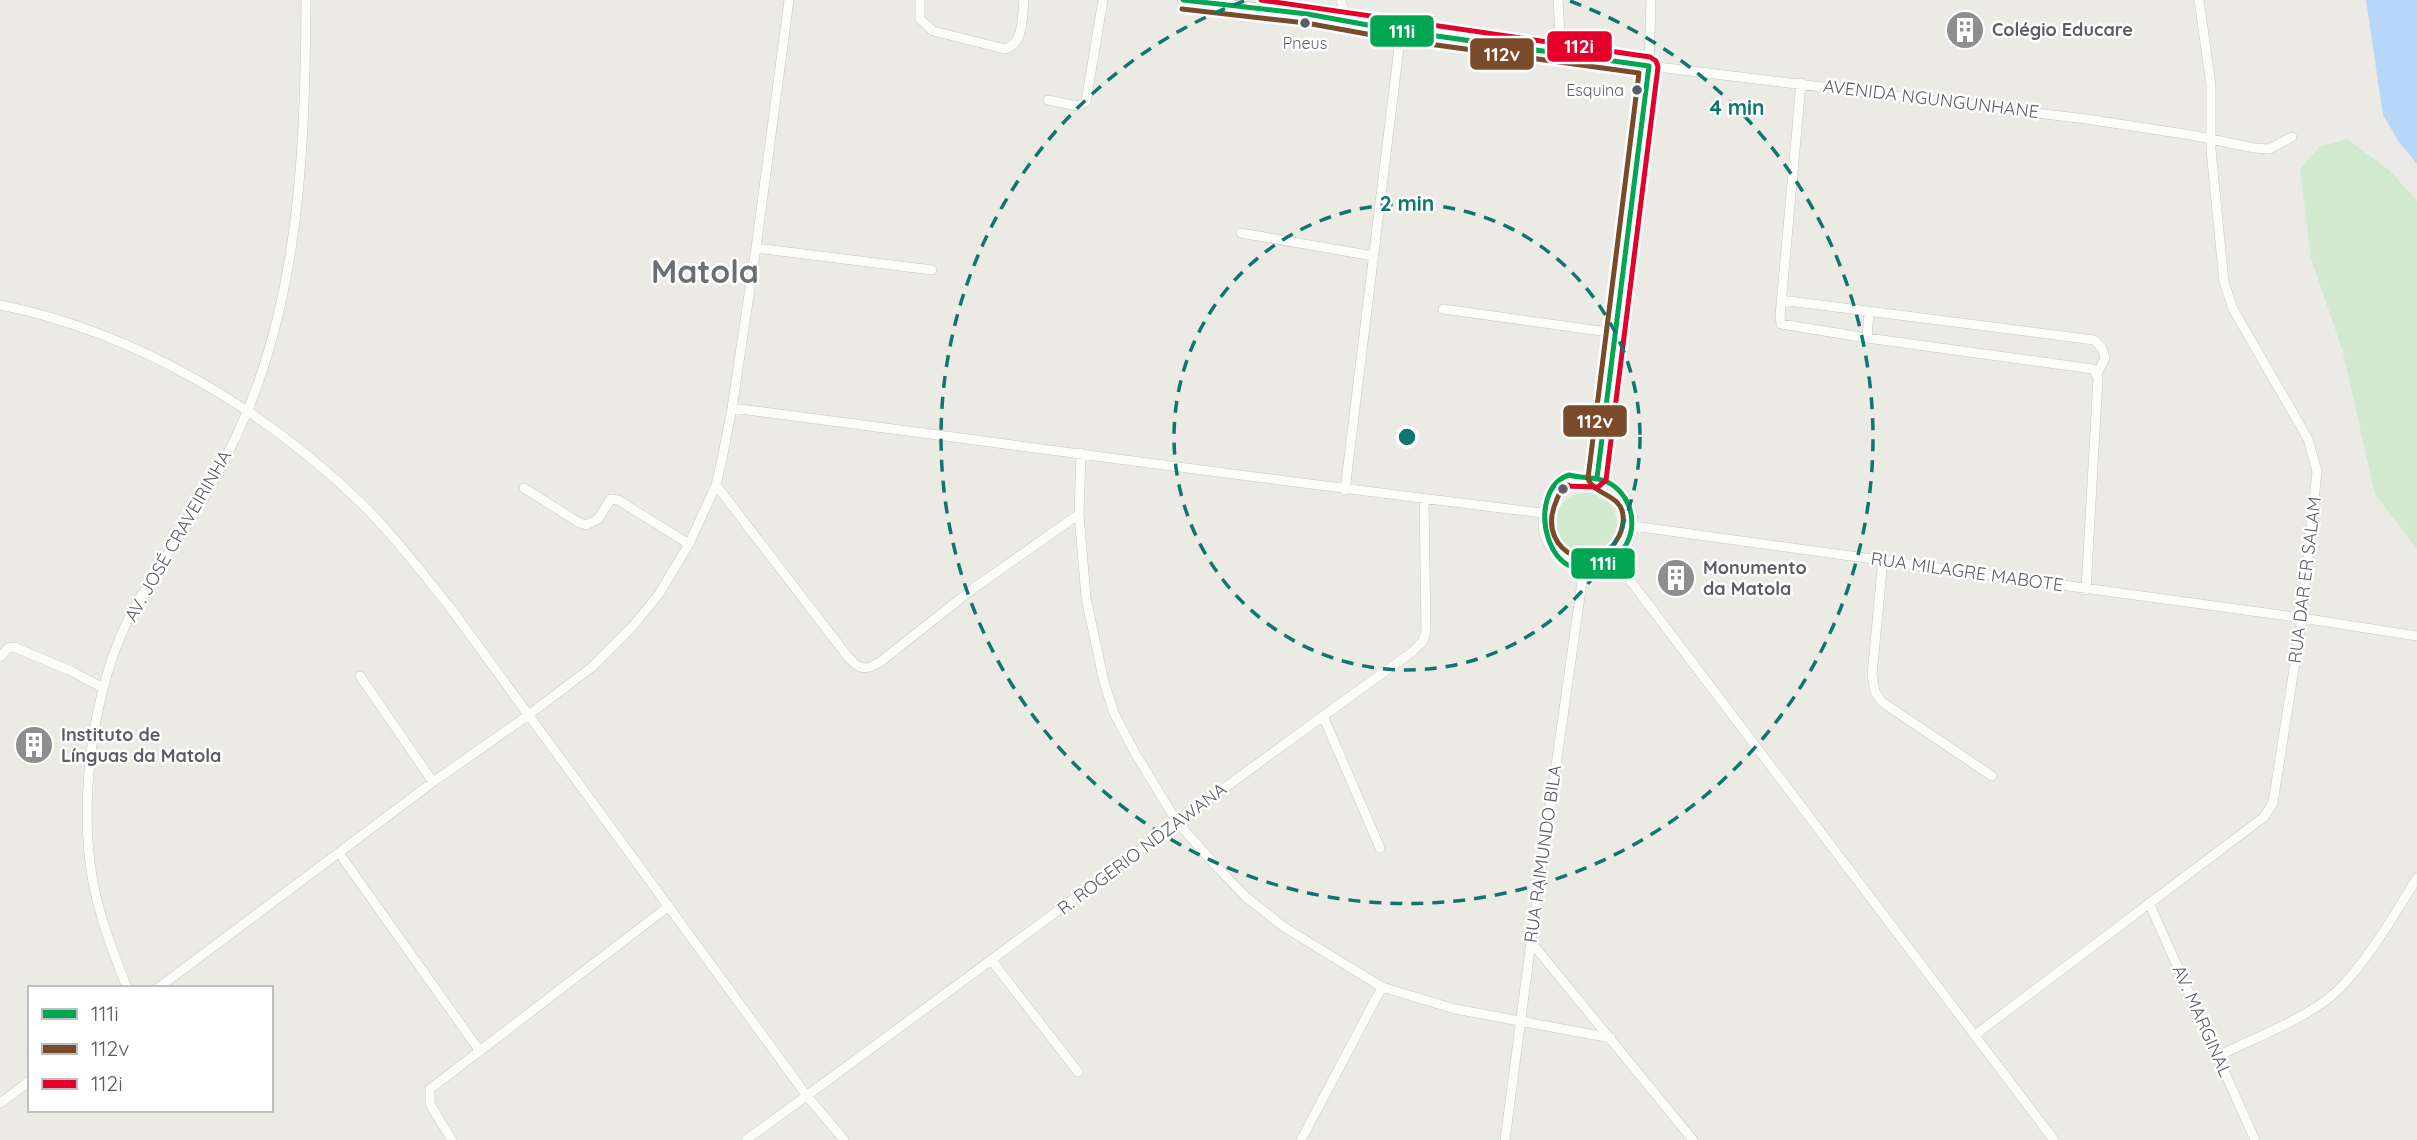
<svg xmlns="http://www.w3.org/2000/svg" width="2417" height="1140" font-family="Quicksand,sans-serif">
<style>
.green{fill:#d1e9cf}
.water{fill:#b6d7f7}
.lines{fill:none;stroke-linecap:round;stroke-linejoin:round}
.minor-casing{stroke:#c7c8c6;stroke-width:10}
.tertiary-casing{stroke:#c7c8c6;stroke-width:12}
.minor{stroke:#fcfcfb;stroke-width:9}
.tertiary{stroke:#fcfcfb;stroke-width:10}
.bus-1-casing{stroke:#fff;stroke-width:10}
.bus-2-casing{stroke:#fff;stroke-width:10}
.bus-3-casing{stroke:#fff;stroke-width:10}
.bus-1{stroke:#00a651;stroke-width:5}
.bus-2{stroke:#7a4b2a;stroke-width:5}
.bus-3{stroke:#e4002b;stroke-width:5}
.ring{fill:none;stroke:#0f766e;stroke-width:3.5;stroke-dasharray:12 9}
.bus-dot{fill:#5a5d63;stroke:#fff;stroke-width:2.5}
.labels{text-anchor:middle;stroke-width:5;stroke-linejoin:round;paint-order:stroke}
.bus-label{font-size:16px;fill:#5a5d63;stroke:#fff}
.poi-label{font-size:18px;font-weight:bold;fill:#5a5d63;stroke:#fff;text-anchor:start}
.street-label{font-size:18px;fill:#5a5d63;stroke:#fff}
.town-label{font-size:32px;font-weight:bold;fill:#6a6f75;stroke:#fff}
.centre{fill:#0f766e;stroke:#fff;stroke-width:3.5}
.ring-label{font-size:21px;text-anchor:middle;font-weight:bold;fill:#0f766e;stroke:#fff;stroke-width:5;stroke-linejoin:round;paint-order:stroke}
.line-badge{stroke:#fff;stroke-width:2.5}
.badge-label{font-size:19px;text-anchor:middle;font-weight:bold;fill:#fff}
</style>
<rect width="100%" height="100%" fill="#ebeae4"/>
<path class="green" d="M 2347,139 L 2389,170 L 2417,201 L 2417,549 L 2375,494 L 2343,352 L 2311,258 L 2300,169 L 2319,147 Z
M1555 524a31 31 0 1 1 62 0a31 31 0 1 1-62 0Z"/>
<path class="water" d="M 2366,0 L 2417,0 L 2417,164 L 2399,142 L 2383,115 Z"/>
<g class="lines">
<defs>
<path id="minor" d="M 920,0 L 920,19 L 933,31 L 1005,49 C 1024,44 1022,17 1024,0
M 1341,0 L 1347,20
M 1558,0 L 1561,53
M 1651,0 L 1649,66 L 2086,119 L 2191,135 L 2254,148 L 2269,149 L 2292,137
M 1801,83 L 1780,316 L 1781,324 L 1867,338 L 2093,369 L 2098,378 L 2086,590
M 1048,100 L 1077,106 L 1086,102 L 1103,0
M 1241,233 L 1373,256
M 756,248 L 932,270
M 1781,300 L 2094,340 L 2102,348 L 2105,358 L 2097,374
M 0,305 C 135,332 265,409 363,505 C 394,536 421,571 449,606 L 807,1096 L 844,1140
M 1443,309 L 1615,333
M 1867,338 L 1869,312
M 732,408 C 1003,443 1273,481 1543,513
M 1081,453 L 1079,514 L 1086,598 L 1104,682 L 1114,713 L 1135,753 L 1177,822 L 1220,870 L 1246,897 L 1284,927 L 1382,987 L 1455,1009 L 1611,1038
M1543 522a45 45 0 1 1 90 0a45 45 0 1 1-90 0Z
M 716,485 L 848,657 C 860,670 865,671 880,662 L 974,588 L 1079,514
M 524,488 L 578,522 L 586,525 L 598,519 L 611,499 L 618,500 L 689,544
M 1345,490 L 1401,31
M 1633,526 L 2302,618 L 2417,636
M 1614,559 L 2054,1140
M 1883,559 L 1872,675 L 1875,692 L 1882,702 L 1992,776
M 0,657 L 8,648 L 14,647 L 71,671 L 103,688
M 360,676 L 433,782
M 1323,716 L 1380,848
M 339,853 L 479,1050
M 2149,903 L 2255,1140
M 1531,942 L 1693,1140
M 992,961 L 1078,1072
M 127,988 C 114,954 100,919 93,882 C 78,801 93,687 131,614 C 147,584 166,557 185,528 C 209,492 230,452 247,412 C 301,282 305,138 306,0
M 158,988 L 433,782 L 530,714 L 592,667 L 632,627 L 659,594 L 689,544 L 716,485 L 722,459 L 732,408 L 756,248 L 789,0
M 1975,1035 L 2264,817 L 2273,803 L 2302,618 L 2317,471 L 2308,439 L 2233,309 L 2224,282 L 2211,150 L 2211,85 L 2199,0
M 2218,1056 C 2254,1038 2308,1018 2336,992 C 2364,966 2397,911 2417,878
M 0,1103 L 30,1081
M 452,1140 L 430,1104 L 430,1089 L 669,906
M 746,1140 C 969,978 1188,812 1412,652 L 1423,641 L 1426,632 L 1424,499
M 1301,1140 L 1382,987
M 1505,1140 L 1531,942 L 1584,568"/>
<path id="tertiary" d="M 1183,0 L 1307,14 L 1401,31 L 1649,66 L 1597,478"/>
</defs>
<use href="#minor" class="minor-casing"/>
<use href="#tertiary" class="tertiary-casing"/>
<use href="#minor" class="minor"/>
<use href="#tertiary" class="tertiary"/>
<defs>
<path id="bus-1" d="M 1183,0 L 1307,14 L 1401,31 L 1649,66 L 1597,478
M 1569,475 C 1583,479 1599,476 1611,484 C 1639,502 1639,544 1610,561 C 1546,600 1523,490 1569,475 Z"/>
<path id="bus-2" d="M 1182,9 L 1306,23 L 1400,40 L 1639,73 L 1588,478 C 1593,495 1621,494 1623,515 C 1624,523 1622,530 1619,536 C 1597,580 1539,552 1554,507 C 1558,497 1559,490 1568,485"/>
<path id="bus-3" d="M 1261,0 L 1650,57 L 1656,61 L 1658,67 L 1606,480 L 1598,487 L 1564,486"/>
</defs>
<use href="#bus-1" class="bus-1-casing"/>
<use href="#bus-2" class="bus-2-casing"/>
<use href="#bus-3" class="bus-3-casing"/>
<use href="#bus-1" class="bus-1"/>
<use href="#bus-2" class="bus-2"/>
<use href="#bus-3" class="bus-3"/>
</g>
<g class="ring">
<circle cx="1407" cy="437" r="233"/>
<path d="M1570 1A466 466 0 1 1 1244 1"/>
</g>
<defs>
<symbol id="building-disc" viewBox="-11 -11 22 22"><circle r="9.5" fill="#8d8e90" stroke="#fff"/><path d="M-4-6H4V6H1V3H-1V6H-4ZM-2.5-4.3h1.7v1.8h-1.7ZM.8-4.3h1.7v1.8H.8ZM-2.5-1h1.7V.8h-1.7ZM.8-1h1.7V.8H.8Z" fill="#fff"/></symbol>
</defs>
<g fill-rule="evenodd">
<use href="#building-disc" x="1943" y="8" width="44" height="44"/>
<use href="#building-disc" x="1654" y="556" width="44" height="44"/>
<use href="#building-disc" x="12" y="723" width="44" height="44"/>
</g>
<g class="bus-dot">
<circle cx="1305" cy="23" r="6"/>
<circle cx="1637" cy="90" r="6"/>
<circle cx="1563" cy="489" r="6"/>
</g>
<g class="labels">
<g class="bus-label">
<text x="1305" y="49">Pneus</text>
<text x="1624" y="96" text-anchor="end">Esquina</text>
</g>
<g class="poi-label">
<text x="1992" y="36">Colégio Educare</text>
<text x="1703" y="574">Monumento<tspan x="1703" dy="21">da Matola</tspan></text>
<text x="61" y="741">Instituto de<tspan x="61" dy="21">Línguas da Matola</tspan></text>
</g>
<g class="street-label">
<text transform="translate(1931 99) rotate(7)" y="6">AVENIDA NGUNGUNHANE</text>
<text transform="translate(178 536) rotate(-60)" y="6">AV. JOSÉ CRAVEIRINHA</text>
<text transform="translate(1967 572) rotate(8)" y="6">RUA MILAGRE MABOTE</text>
<text transform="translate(2305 580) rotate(-83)" y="6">RUA DAR ER SALAM</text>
<text transform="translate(1142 849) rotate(-37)" y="6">R. ROGERIO NDZAWANA</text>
<text transform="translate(1543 854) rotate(-82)" y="6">RUA RAIMUNDO BILA</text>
<text transform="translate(2202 1021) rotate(66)" y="6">AV. MARGINAL</text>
</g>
<g class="town-label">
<text x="705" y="283">Matola</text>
</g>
</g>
<circle cx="1407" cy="437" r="10" class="centre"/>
<g class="ring-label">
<text x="1737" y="115">4 min</text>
<text x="1407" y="211">2 min</text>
</g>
<g class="line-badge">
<rect x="1369" y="14" width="66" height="34" rx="7" fill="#00a651"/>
<rect x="1546" y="30" width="67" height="33" rx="7" fill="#e4002b"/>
<rect x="1469" y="37" width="66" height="34" rx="7" fill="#7a4b2a"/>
<rect x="1562" y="404" width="66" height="34" rx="7" fill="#7a4b2a"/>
<rect x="1570" y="547" width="66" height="33" rx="7" fill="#00a651"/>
</g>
<g class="badge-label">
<text x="1402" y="38">111i</text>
<text x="1579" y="53">112i</text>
<text x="1502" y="61">112v</text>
<text x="1595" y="428">112v</text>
<text x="1603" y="570">111i</text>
</g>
<rect x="28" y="986" width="245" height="126" fill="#ffffff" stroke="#bdbec1" stroke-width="2"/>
<rect x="42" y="1009" width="35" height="10" fill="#00a651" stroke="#bdbec1" stroke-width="2"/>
<text x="91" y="1021" font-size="21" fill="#5a5d63">111i</text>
<rect x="42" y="1044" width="35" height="10" fill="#7a4b2a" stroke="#bdbec1" stroke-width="2"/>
<text x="91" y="1056" font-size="21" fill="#5a5d63">112v</text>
<rect x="42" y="1079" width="35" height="10" fill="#e4002b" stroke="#bdbec1" stroke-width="2"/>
<text x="91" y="1091" font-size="21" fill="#5a5d63">112i</text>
</svg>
